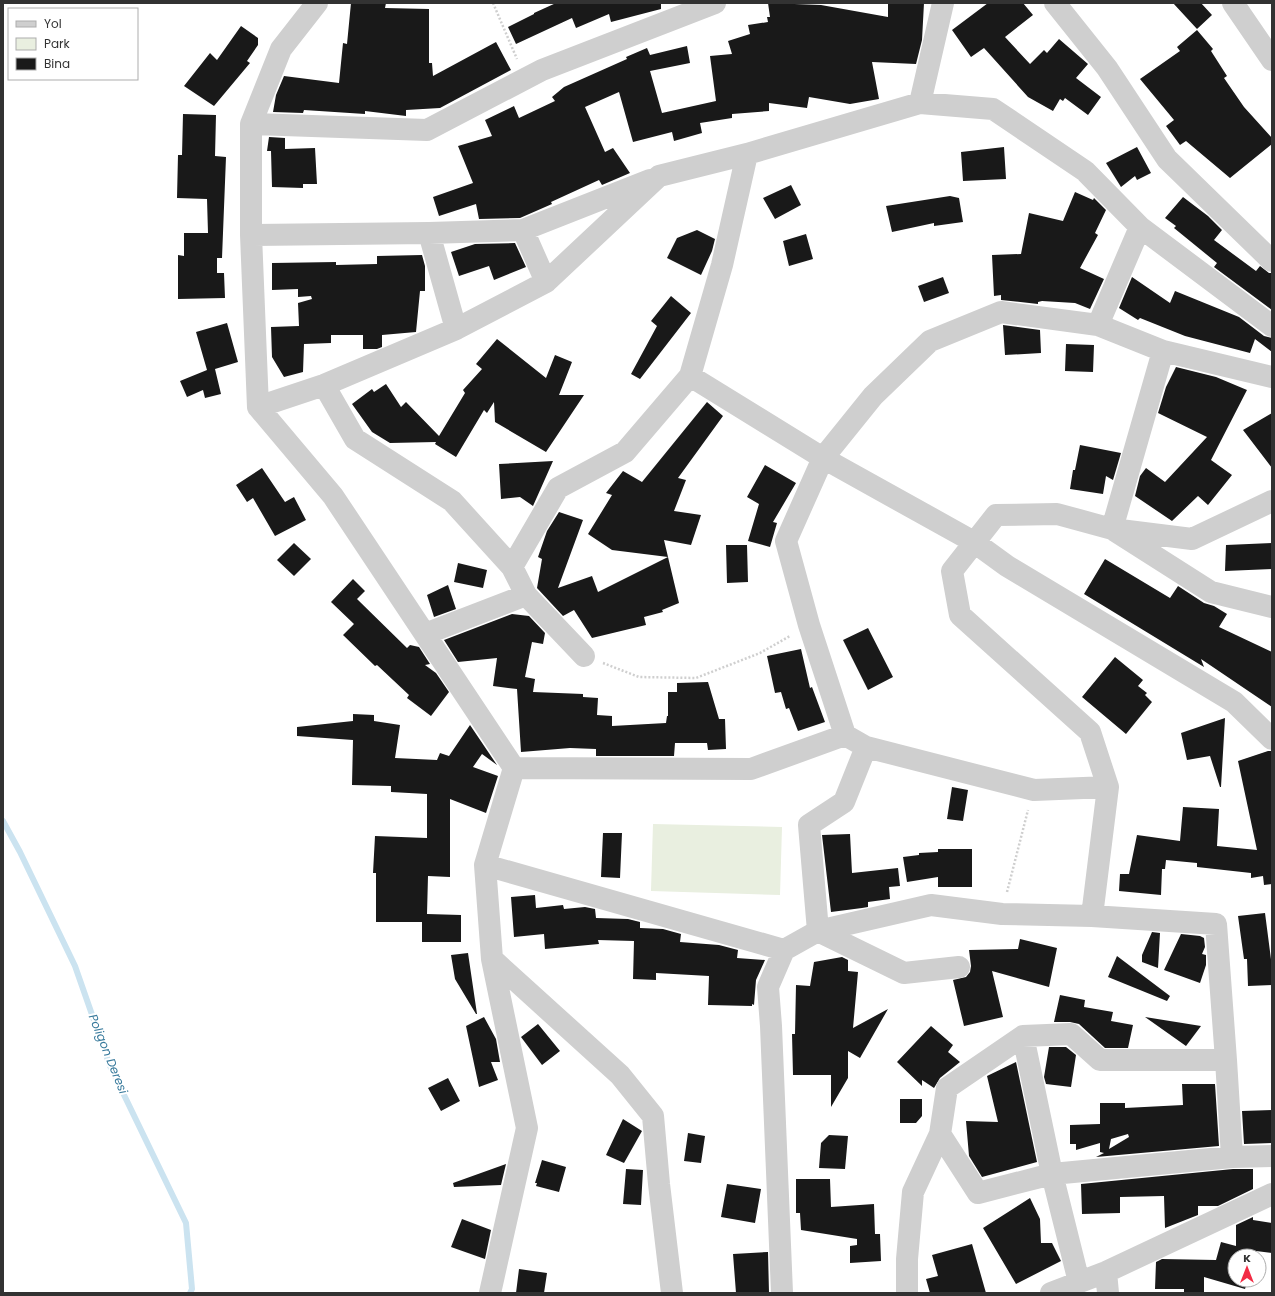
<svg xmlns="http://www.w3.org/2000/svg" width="1275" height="1296" font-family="Poppins,sans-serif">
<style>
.green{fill:#e9efe0}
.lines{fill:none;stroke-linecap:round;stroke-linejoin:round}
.stream{stroke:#cbe3f0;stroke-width:6}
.building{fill:#191919;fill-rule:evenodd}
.path{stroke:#cfcfcf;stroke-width:2.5;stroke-dasharray:2 2;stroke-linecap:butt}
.minor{stroke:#cfcfcf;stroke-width:22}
.labels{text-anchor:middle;stroke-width:4;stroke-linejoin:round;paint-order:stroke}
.water-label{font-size:12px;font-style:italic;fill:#387a9c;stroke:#fff}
</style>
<rect width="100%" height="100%" fill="#fff"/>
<path class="green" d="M 653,824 L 782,827 L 780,895 L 651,891 Z"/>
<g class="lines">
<path class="stream" d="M 3,821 L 20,852 L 75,966 L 110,1066 L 186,1223 L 192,1289 L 190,1293"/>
</g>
<path class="building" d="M 351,3 L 386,3 L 385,8 L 429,9 L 429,63 L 432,63 L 433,76 L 496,42 L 511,70 L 440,108 L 406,110 L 406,116 L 365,111 L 365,114 L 304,110 L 303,113 L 273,112 L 276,95 L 284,76 L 339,83 L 343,43 L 347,44 Z
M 556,3 L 661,3 L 661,9 L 611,22 L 609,14 L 576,28 L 572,18 L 516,44 L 508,27 L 534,14 L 534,13 Z
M 768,3 L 821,5 L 888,17 L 888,3 L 924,3 L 922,40 L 916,64 L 872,62 L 879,99 L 850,104 L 809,97 L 807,108 L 769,103 L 769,111 L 732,114 L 732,118 L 700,123 L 702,133 L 674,141 L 672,132 L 633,142 L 619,92 L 585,107 L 605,152 L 613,148 L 630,173 L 602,185 L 599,180 L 551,202 L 552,204 L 520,218 L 479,219 L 476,204 L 439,216 L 433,197 L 473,183 L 458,146 L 492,136 L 485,120 L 514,106 L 519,118 L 555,101 L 552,97 L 564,87 L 627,59 L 626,57 L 647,48 L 650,55 L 687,46 L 690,63 L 650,71 L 662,113 L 716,101 L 710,56 L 732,54 L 728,41 L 750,34 L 748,25 L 768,22 L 767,17 L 770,17 Z
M 988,3 L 1023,3 L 1033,15 L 1005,37 L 1030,64 L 1044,50 L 1047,53 L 1059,39 L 1088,64 L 1076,78 L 1101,97 L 1088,115 L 1065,98 L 1063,101 L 1060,99 L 1053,111 L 1028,97 L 984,48 L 971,57 L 952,30 Z
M 1173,3 L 1201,3 L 1212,15 L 1197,29 Z
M 241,26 L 258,38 L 258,45 L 247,61 L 250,63 L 214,106 L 184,86 L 210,53 L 217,60 Z
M 1197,30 L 1213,49 L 1211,51 L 1227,76 L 1224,78 L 1244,107 L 1272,138 L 1272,144 L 1230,178 L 1186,141 L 1180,145 L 1166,126 L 1174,120 L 1140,79 L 1180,51 L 1177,47 Z
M 183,114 L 216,115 L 215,156 L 226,157 L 222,258 L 217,258 L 217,273 L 224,273 L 225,298 L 178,299 L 178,255 L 184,256 L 184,233 L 208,233 L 207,199 L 177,198 L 178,155 L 182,155 Z
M 269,137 L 285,138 L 285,149 L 315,148 L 317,184 L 303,184 L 303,188 L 272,187 L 271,151 L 267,151 Z
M 1004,147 L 1006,179 L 963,181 L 961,152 Z
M 1137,147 L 1151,173 L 1137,180 L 1135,176 L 1121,187 L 1106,163 Z
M 791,185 L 801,205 L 775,219 L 763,198 Z
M 1075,192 L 1093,200 L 1094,198 L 1106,210 L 1095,233 L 1098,235 L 1080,268 L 1104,279 L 1090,309 L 1075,303 L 1042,301 L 1038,302 L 1038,304 L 1001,300 L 1001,295 L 994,296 L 992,255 L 1021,254 L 1029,213 L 1063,221 Z
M 950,196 L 959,198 L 963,222 L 934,226 L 934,223 L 892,232 L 886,206 Z
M 1183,197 L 1208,216 L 1222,230 L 1214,240 L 1256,271 L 1260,266 L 1269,273 L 1272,273 L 1272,310 L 1214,267 L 1217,263 L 1174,228 L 1176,226 L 1165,218 Z
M 697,230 L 715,239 L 712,251 L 701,275 L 667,258 L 677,238 Z
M 806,234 L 813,259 L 789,266 L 783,241 Z
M 515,243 L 526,267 L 494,280 L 489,266 L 459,276 L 451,252 L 475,244 Z
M 422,255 L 425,266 L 425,291 L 420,291 L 416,332 L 382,335 L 382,347 L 377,349 L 363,349 L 363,335 L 331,335 L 331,343 L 304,344 L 303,372 L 284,377 L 272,357 L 271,327 L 299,326 L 298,303 L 312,299 L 311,296 L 298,297 L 298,289 L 272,290 L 272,263 L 336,262 L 336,265 L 377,264 L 377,256 Z
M 943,277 L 949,293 L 924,302 L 918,286 Z
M 1132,277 L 1170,303 L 1175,291 L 1239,317 L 1264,336 L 1272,338 L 1272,352 L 1255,339 L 1250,353 L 1185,336 L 1140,318 L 1138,320 L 1119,308 Z
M 671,296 L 691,313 L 640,379 L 631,374 L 657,326 L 651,321 Z
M 227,323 L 238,362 L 215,369 L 221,394 L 205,398 L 203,390 L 187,397 L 180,381 L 207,370 L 196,332 Z
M 1003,325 L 1040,330 L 1041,353 L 1005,355 Z
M 497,339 L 546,378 L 555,355 L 572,362 L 559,395 L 584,395 L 546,452 L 495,422 L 494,402 L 487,413 L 484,410 L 456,457 L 435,444 L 436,442 L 390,443 L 372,432 L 352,404 L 372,389 L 374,392 L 386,384 L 401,407 L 406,402 L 439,436 L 465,393 L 463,390 L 482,369 L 476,364 Z
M 1066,344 L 1094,345 L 1093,372 L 1065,371 Z
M 1176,367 L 1216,377 L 1247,390 L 1211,460 L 1232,475 L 1208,505 L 1198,496 L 1172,521 L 1135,496 L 1140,476 L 1146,468 L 1165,482 L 1207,437 L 1158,413 L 1166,387 Z
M 707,402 L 723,416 L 678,478 L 686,480 L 674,511 L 701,515 L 691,545 L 664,540 L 668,557 L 612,550 L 588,534 L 612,495 L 606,493 L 623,471 L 642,482 Z
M 1272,413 L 1272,468 L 1243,430 Z
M 1080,445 L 1121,453 L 1113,480 L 1106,476 L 1103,494 L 1070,489 L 1073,470 L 1075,470 Z
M 553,461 L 533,506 L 520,497 L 501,499 L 499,464 Z
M 765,465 L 796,483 L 773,522 L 777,523 L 770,547 L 748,541 L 759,504 L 747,497 Z
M 262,468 L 285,502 L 294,497 L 306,520 L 275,536 L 253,498 L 247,502 L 236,485 Z
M 559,512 L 583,520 L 558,588 L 592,576 L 598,592 L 668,557 L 679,603 L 662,610 L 663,612 L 644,617 L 646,625 L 592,638 L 574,610 L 563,616 L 537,588 L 542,559 L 538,557 L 547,531 Z
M 294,543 L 311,559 L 294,576 L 277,560 Z
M 1272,543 L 1272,569 L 1225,571 L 1226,545 Z
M 726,545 L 747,545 L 748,582 L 727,583 Z
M 1105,559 L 1170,598 L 1178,586 L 1204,603 L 1214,606 L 1227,614 L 1219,627 L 1272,652 L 1272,707 L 1201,659 L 1204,667 L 1084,594 Z
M 458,563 L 487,570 L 483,588 L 454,582 Z
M 353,579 L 365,591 L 357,599 L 407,648 L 410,645 L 419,647 L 430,664 L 425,665 L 436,673 L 449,692 L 431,716 L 407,698 L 409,695 L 377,665 L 375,666 L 343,635 L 354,624 L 331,602 Z
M 448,585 L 456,609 L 434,617 L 427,595 Z
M 512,614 L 529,616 L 545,633 L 543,644 L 532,642 L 525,677 L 535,679 L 533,692 L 583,694 L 583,697 L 598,698 L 597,715 L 612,716 L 612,726 L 666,723 L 667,716 L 668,716 L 668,692 L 677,692 L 677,683 L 708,682 L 719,719 L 725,719 L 726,749 L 708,750 L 707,743 L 675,743 L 674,756 L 596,756 L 596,749 L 570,748 L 521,752 L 517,689 L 493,686 L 497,658 L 458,662 L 444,640 Z
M 868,628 L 893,677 L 868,690 L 843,640 Z
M 801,649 L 810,688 L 812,687 L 825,722 L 798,731 L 789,708 L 786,709 L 781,692 L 775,693 L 767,656 Z
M 1115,657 L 1143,680 L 1138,686 L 1147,693 L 1145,695 L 1152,702 L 1126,734 L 1082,697 Z
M 353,714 L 374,715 L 374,721 L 400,725 L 395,758 L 437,760 L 440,753 L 449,756 L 470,725 L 497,765 L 482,754 L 473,767 L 498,776 L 486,813 L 450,799 L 450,877 L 428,876 L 427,914 L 461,915 L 461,942 L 422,942 L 422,922 L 376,922 L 376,873 L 373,873 L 375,836 L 427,838 L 427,794 L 391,792 L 391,786 L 352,785 L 353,740 L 297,736 L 297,727 L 353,721 Z
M 1225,718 L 1221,787 L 1220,787 L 1210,756 L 1187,760 L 1181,733 Z
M 1268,751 L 1272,751 L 1272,884 L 1264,885 L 1263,876 L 1251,878 L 1251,873 L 1197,867 L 1197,863 L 1166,860 L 1165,869 L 1162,869 L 1161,895 L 1119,891 L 1120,874 L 1129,874 L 1137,835 L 1180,841 L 1183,807 L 1219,809 L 1217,846 L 1257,850 L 1238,761 Z
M 952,787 L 968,790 L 963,821 L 947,819 Z
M 603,833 L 622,833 L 620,878 L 601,877 Z
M 850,834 L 852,873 L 898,868 L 900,886 L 889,887 L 890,899 L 868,902 L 868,907 L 862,908 L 831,912 L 822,835 Z
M 938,849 L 972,849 L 972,887 L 938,887 L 938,877 L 907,882 L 903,857 L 919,855 L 919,853 L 938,852 Z
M 535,895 L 536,908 L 563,905 L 564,909 L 585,907 L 595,909 L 596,918 L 628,919 L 640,922 L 640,928 L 663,929 L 681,934 L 680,942 L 719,945 L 738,950 L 737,958 L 765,960 L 756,980 L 754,1005 L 752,1004 L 752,1006 L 708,1005 L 709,976 L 656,973 L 656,980 L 633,979 L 634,941 L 598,940 L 599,944 L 545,949 L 544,934 L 514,937 L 511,897 Z
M 1265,913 L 1272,967 L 1272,985 L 1248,986 L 1247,959 L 1244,959 L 1238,916 Z
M 1152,932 L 1160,933 L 1158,968 L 1142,962 L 1142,955 Z
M 1181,934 L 1200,936 L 1204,938 L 1205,947 L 1202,954 L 1206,955 L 1206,965 L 1200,983 L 1164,970 Z
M 1020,939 L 1057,948 L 1049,987 L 992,971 L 1003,1017 L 964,1026 L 953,980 L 966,977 L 970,972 L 971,966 L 969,950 L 1018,949 Z
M 468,953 L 477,1014 L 476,1014 L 455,979 L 451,955 Z
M 1117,956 L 1170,996 L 1167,1001 L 1108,977 Z
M 842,957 L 848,960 L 848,971 L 858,972 L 853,1028 L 888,1009 L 860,1058 L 848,1051 L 848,1078 L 831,1107 L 831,1075 L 793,1075 L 792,1034 L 795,1034 L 796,985 L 810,986 L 814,962 Z
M 1060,995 L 1085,1000 L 1084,1007 L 1113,1012 L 1111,1021 L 1133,1025 L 1128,1048 L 1105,1048 L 1079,1024 L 1070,1022 L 1054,1022 Z
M 484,1017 L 496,1039 L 500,1062 L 491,1062 L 498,1080 L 479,1087 L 466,1026 Z
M 1145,1017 L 1201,1026 L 1186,1046 Z
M 538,1024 L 560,1051 L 542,1065 L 521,1037 Z
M 931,1026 L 953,1045 L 948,1052 L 960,1062 L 940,1078 L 934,1088 L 922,1080 L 922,1086 L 897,1062 Z
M 1066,1047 L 1076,1055 L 1071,1087 L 1046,1084 L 1044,1077 L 1049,1047 Z
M 1016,1062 L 1037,1162 L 982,1177 L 969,1156 L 966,1121 L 998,1122 L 987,1076 Z
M 448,1078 L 460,1101 L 441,1111 L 428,1088 Z
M 1182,1084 L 1215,1084 L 1219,1146 L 1096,1157 L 1104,1153 L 1100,1152 L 1100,1143 L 1076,1150 L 1076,1144 L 1070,1144 L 1070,1125 L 1100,1124 L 1100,1103 L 1125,1103 L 1125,1108 L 1183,1105 ZM 1128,1134 L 1129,1137 L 1109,1149 L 1111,1139 Z
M 900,1099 L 922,1099 L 922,1116 L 916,1123 L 900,1123 Z
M 1272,1110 L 1272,1143 L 1244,1144 L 1242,1111 Z
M 623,1119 L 642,1131 L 624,1163 L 606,1155 Z
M 688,1133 L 705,1136 L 701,1163 L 684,1161 Z
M 829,1135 L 848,1136 L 845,1169 L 819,1168 L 821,1143 Z
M 542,1160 L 566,1167 L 559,1192 L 536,1186 L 537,1183 L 535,1183 Z
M 506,1164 L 501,1185 L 454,1187 L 453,1183 Z
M 626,1169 L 643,1170 L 641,1205 L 623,1204 Z
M 1233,1169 L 1253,1169 L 1253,1189 L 1218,1206 L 1198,1206 L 1198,1215 L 1165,1228 L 1164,1196 L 1120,1197 L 1120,1213 L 1082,1214 L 1081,1184 Z
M 796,1179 L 830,1179 L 831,1207 L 874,1204 L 875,1234 L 880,1234 L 881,1261 L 850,1263 L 850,1246 L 857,1245 L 857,1239 L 801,1230 L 800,1213 L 796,1213 Z
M 727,1184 L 761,1189 L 755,1223 L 721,1217 Z
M 1030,1198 L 1040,1219 L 1041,1243 L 1052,1243 L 1061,1261 L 1016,1284 L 983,1228 Z
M 1253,1217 L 1253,1220 L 1272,1223 L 1272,1253 L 1256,1251 L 1254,1256 L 1235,1256 L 1235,1280 L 1248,1280 L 1245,1289 L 1204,1277 L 1204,1293 L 1184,1293 L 1184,1289 L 1155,1289 L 1156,1262 L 1162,1259 L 1216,1260 L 1221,1242 L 1236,1246 L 1236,1225 Z
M 462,1219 L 491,1230 L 485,1259 L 451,1247 Z
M 972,1244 L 986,1293 L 930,1293 L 926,1279 L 938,1276 L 932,1255 Z
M 768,1252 L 769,1293 L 736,1293 L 733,1254 Z
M 519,1269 L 547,1273 L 544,1293 L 516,1293 Z"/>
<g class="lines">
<path class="path" d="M 493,3 L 517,59
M 603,663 L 639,677 L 696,678 L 760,653 L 790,636
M 1007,892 L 1028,810"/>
<path class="minor" d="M 317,3 L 281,49 L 251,124 L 251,235 L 258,407 L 333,496 L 514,768 L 485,865 L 492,959 L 620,1075 L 653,1116 L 659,1184 L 672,1293
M 1055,3 L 1107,68 L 1167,159 L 1272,261
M 1233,3 L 1272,60
M 920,103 L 943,3
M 251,124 L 427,130 L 542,70 L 715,3
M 523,230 L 546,282
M 429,233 L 456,329
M 251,235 L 429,233 L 523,230 L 650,180
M 1098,325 L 1140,227
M 1163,351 L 1112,529 L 1192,539 L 1272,501
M 690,376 L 823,458 L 974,542 L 1007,566 L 1234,702 L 1272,739
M 324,385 L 355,439 L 452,501 L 512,567 L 526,595 L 584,656
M 258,407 L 324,385 L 456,329 L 546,282 L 659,176 L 747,154 L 920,103 L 993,109 L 1085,171 L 1140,227 L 1272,326
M 512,567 L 558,488 L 625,452 L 690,376 L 722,265 L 747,154
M 425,634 L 526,595
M 845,735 L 809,625 L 786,541 L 823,458 L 873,396 L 930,341 L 1001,312 L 1098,325 L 1163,351 L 1272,377
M 866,747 L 844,802 L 809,825 L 818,931 L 904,973 L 959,967
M 514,768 L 751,769 L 845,735 L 866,747 L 1034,790 L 1108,787
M 485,865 L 784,950
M 1023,1036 L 1052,1174 L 1079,1282
M 1226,1060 L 1232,1157
M 940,1134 L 978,1193 L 1052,1174 L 1232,1157 L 1272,1156
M 1106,1272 L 1108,1293
M 490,1293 L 527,1128 L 492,959
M 782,1293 L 771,1026 L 768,987 L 784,950 L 818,931 L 931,905 L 1002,914 L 1092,916 L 1108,787 L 1090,732 L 960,615 L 952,571 L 996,515 L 1057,514 L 1112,529 L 1211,592 L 1272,607
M 907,1293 L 907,1259 L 913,1192 L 940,1134 L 947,1088 L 1023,1036 L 1071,1034 L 1100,1060 L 1226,1060 L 1216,924 L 1092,916
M 1051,1293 L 1106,1272 L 1272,1194"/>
</g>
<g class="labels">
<g class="water-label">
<text transform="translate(108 1054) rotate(68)" y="4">Poligon Deresi</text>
</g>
</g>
<rect width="1275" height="1296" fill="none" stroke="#323232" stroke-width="8"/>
<rect x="8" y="8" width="130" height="72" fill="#ffffff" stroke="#adadad"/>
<rect x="16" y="21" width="20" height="6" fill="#cfcfcf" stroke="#adadad"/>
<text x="44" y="28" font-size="12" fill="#323232">Yol</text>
<rect x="16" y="38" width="20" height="12" fill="#e9efe0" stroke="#adadad"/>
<text x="44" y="48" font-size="12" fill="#323232">Park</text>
<rect x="16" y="58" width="20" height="12" fill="#191919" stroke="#adadad"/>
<text x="44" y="68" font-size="12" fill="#323232">Bina</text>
<g transform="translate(1247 1268)"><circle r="19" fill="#ffffff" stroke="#adadad"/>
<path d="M0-3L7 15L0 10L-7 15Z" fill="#f22b44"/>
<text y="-6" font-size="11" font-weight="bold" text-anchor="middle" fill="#323232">K</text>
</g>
</svg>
